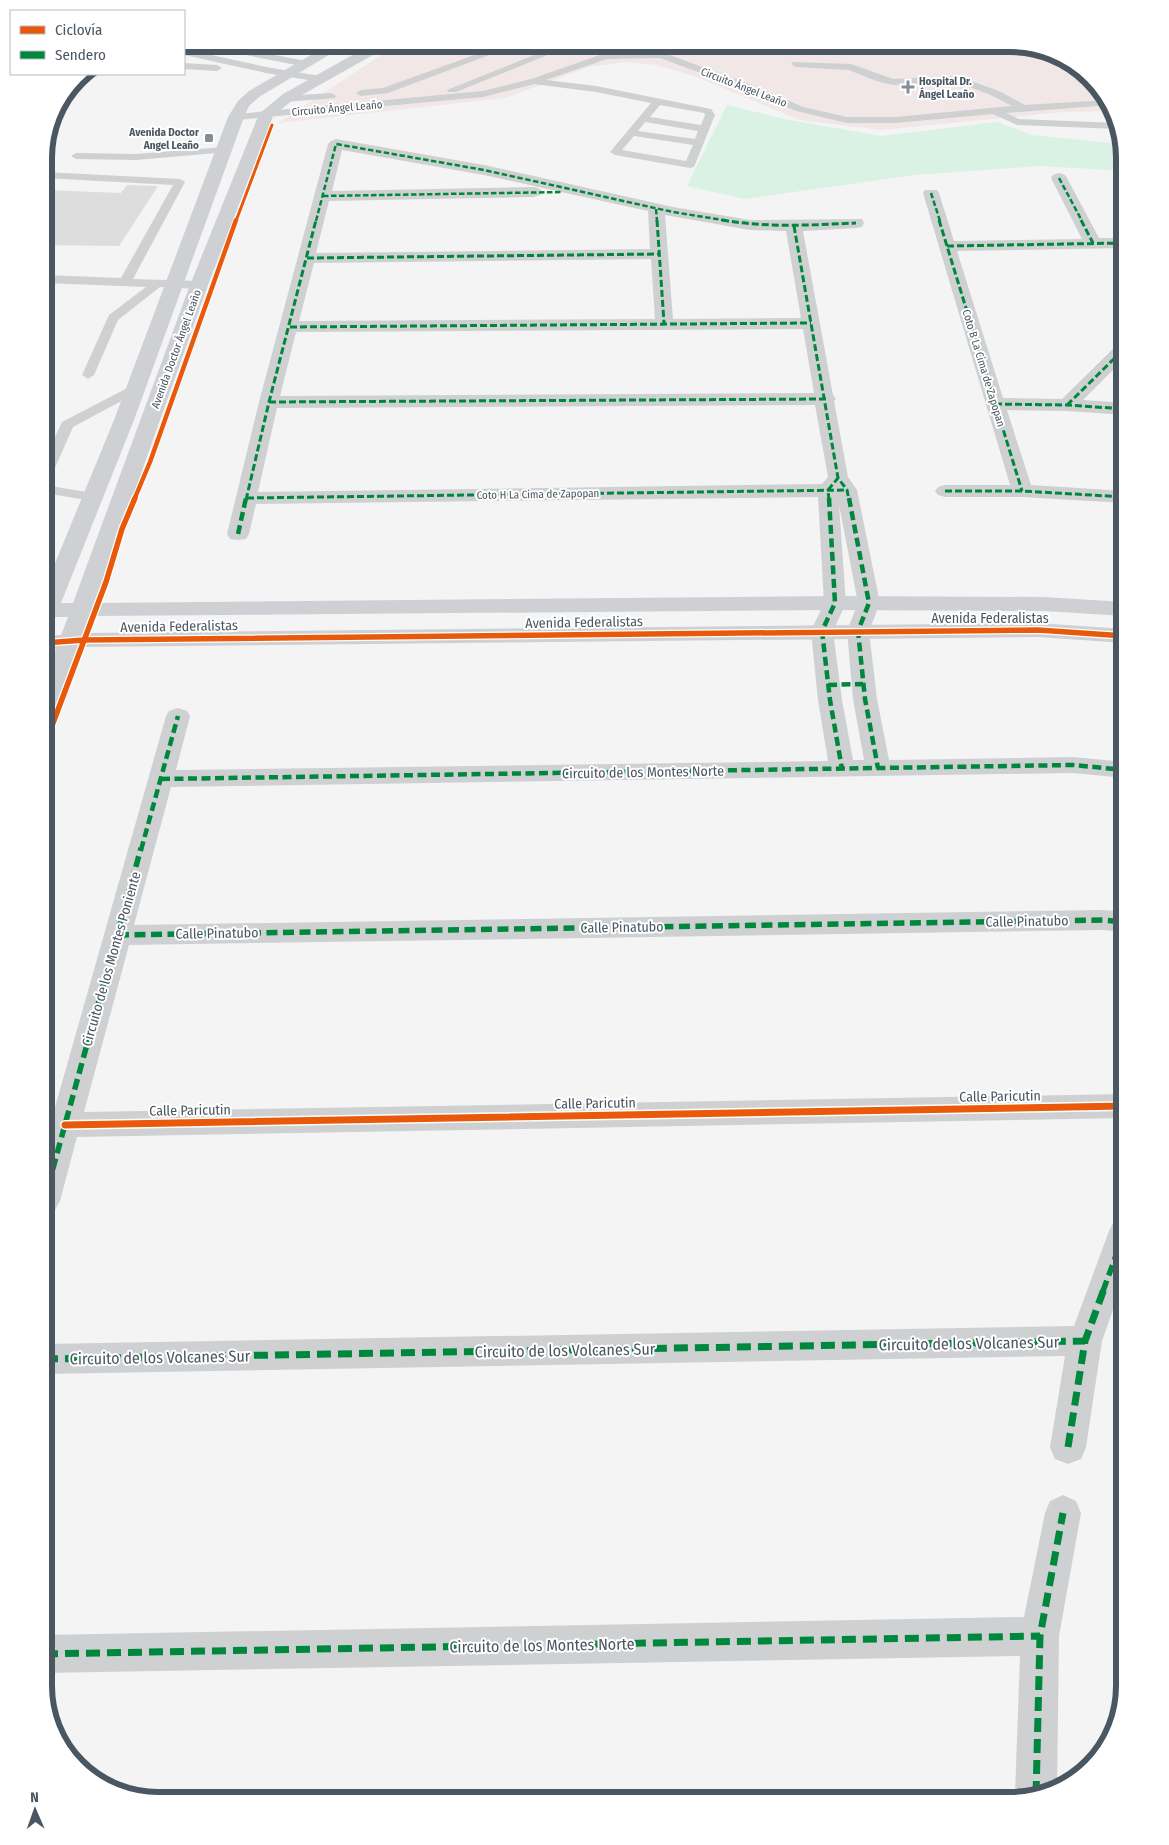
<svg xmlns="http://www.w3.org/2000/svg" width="1169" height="1845" font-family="'Fira Sans Condensed',sans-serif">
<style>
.medical{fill:#f1e7e6}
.green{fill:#d9f2e3}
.building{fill:#ddddde}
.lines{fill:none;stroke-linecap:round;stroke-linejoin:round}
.lane{fill:#ced0d2;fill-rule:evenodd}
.street{fill:#ced0d2;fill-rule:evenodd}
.secondary{fill:#ced0d4;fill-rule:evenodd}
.quiet-far4{stroke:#00873e;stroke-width:2.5;stroke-dasharray:5.5 2.5;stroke-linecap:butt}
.quiet-far3{stroke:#00873e;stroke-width:3;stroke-dasharray:7 3;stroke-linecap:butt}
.quiet-far2{stroke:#00873e;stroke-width:4.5;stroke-dasharray:9 4.5;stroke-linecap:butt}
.quiet-far1{stroke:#00873e;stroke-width:5.5;stroke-dasharray:11 5.5;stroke-linecap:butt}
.quiet{stroke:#00873e;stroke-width:7;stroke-dasharray:14 7;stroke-linecap:butt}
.cycleway-far3-casing{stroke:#fff;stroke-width:5}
.cycleway-far2-casing{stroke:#fff;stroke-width:6}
.cycleway-far1-casing{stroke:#fff;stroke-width:8}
.cycleway-casing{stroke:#fff;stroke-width:10}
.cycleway-far3{stroke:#e8590c;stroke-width:3}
.cycleway-far2{stroke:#e8590c;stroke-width:4.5}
.cycleway-far1{stroke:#e8590c;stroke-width:5.5}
.cycleway{stroke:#e8590c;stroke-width:7}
.poi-dot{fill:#868d94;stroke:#fff;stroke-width:2}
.labels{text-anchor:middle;stroke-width:4;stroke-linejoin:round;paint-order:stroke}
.far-poi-label{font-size:11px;font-weight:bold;fill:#4a5661;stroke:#fff;text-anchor:start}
.far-street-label{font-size:11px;fill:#4a5661;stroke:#fff}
.street-label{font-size:14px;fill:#4a5661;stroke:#fff}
.near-street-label{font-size:16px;fill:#4a5661;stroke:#fff}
.rim{fill:none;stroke:#4a5661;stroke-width:6}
</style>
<rect width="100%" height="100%" fill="#f4f4f4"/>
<path class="medical" d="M 398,44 L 1018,44 L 1074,63 L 1114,111 L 1063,112 L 881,130 L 800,120 L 694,76 L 656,65 L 626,62 L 589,67 L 505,98 L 278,123 Z"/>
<path class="green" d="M 727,105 L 784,119 L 881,136 L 997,122 L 1032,135 L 1122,144 L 1125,159 L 1125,171 L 1041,166 L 914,175 L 745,199 L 687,186 Z"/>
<path class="building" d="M 127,185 L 158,186 L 119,246 L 44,245 L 44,190 L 121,193 Z"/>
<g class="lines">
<path class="lane" d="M 206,44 L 218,44 L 306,61 L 311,64 L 306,67 L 210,48 L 207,47 Z
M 505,44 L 519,44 L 388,93 L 361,96 L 356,93 L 361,90 L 383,88 Z
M 562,44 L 575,44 L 456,92 L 448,92 L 447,90 Z
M 184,49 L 266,67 L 320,76 L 325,79 L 320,82 L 266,73 L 184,55 Z
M 636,51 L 664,53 L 752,85 L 803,107 L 847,117 L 895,117 L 1012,106 L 991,95 L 956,82 L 893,85 L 876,81 L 849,70 L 796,67 L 791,64 L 793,62 L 851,64 L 893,79 L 957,76 L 999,91 L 1025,105 L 1107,100 L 1111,105 L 1006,113 L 1019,119 L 1117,123 L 1118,129 L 1017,125 L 993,114 L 895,123 L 847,123 L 796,111 L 744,89 L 660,58 L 607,59 L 546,80 L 596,86 L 711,109 L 715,115 L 694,167 L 690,168 L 615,155 L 610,152 L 651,103 L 596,92 L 534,84 L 483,97 L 236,120 L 231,117 L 236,114 L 483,91 L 531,79 L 603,54 ZM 660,105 L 704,113 L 705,115 L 701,125 L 650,117 ZM 645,122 L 698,131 L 695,139 L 638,131 ZM 634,136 L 693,145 L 686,161 L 622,150 Z
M 184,63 L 217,65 L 222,68 L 217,71 L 184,69 Z
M 331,93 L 336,96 L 335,98 L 285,102 L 280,99 L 285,96 Z
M 224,147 L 229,150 L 228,152 L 136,160 L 76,159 L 71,156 L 76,153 L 136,154 Z
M 44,172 L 180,179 L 185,182 L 133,279 L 199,281 L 205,285 L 199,289 L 160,287 L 118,320 L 94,375 L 88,379 L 82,375 L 109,315 L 146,287 L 44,283 L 44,275 L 121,278 L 173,185 L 44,178 Z
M 137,383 L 142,384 L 144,387 L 142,390 L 73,427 L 51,477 L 49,480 L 44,481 L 44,461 L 62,422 Z
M 44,485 L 93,493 L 98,494 L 100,497 L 98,500 L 93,501 L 44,493 Z"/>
<path class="street" d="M 336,139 L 484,165 L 673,207 L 750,220 L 862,219 L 864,223 L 862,227 L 856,228 L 803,231 L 833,395 L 836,399 L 834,401 L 848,477 L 857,490 L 880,603 L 869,631 L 877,699 L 889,760 L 1073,757 L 1125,762 L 1125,778 L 1073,773 L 171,787 L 134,925 L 1103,910 L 1125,912 L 1125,932 L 1103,930 L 129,945 L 84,1112 L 1125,1094 L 1125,1118 L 77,1137 L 60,1201 L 55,1210 L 44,1214 L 44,1146 L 166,716 L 169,711 L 178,708 L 187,711 L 190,716 L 176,770 L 828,761 L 818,700 L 811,631 L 824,603 L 818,497 L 256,504 L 249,534 L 246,539 L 238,540 L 230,539 L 227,534 L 259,402 L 328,144 L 331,141 ZM 342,150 L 484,175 L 648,211 L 650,249 L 316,253 L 329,201 L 534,197 L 540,195 L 542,192 L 540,189 L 534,187 L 332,191 ZM 665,215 L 750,230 L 786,231 L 801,318 L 673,319 ZM 651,259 L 655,319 L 299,321 L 314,263 ZM 803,329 L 814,393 L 280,396 L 296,332 ZM 815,405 L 828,477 L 822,484 L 258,492 L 277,408 ZM 839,505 L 858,603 L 847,631 L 853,699 L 864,760 L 853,760 L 842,700 L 833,631 L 846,603 Z
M 1059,173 L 1065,175 L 1067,178 L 1099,238 L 1125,238 L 1125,248 L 957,251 L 1003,398 L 1062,399 L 1118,344 L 1125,342 L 1125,358 L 1083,400 L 1125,403 L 1125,415 L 1067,411 L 1007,410 L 1031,485 L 1125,491 L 1125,503 L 1022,497 L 945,497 L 938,495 L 935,491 L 938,487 L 945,485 L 1010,485 L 923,193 L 925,190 L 937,190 L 939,193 L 954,241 L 1082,239 L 1051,178 L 1053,175 Z
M 1125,1217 L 1125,1276 L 1102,1341 L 1086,1447 L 1081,1459 L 1068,1464 L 1055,1459 L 1050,1447 L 1065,1356 L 44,1374 L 44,1344 L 1074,1326 L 1109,1231 L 1114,1221 Z
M 1063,1495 L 1076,1501 L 1081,1513 L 1059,1636 L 1057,1790 L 1017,1800 L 1015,1795 L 1020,1656 L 44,1673 L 44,1635 L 1024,1617 L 1045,1513 L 1050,1501 Z"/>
<path class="secondary" d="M 330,44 L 347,44 L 259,97 L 249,106 L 244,117 L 134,420 L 61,603 L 73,603 L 190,285 L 259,114 L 283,94 L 372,44 L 389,44 L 387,47 L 293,100 L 273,116 L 208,285 L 95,603 L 835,596 L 1044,597 L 1125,602 L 1125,616 L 1044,611 L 835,610 L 91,616 L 85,633 L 1038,623 L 1125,629 L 1125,643 L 1038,637 L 84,647 L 80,647 L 56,714 L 53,719 L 44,722 L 44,681 L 56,649 L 44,650 L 44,636 L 61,635 L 68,617 L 55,617 L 52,622 L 44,624 L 44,590 L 114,420 L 228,117 L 238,101 L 249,91 Z"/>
<path class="quiet-far4" d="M 1059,178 L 1082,221
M 931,193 L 940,221
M 323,196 L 563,192
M 656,209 L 657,221
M 316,221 L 336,144 L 484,170 L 673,212 L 729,221"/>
<path class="quiet-far3" d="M 657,220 L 664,323
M 722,220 C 767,228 811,225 856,223
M 939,220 L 1022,491
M 1081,220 L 1093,243
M 794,226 L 838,478 L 847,490 L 849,500
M 947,246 L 1125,243
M 307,258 L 660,254
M 290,327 L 811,323
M 269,402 L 826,399
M 995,404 L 1067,405 L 1125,409
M 1067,405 L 1125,348
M 945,491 L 1022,491 L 1125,497
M 247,498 L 847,490
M 246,500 L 269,402 L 316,220
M 829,500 L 828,490 L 838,478"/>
<path class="quiet-far2" d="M 829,498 L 835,603 L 822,631 L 830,700 L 842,769
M 849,498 L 869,603 L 858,631 L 865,699 L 878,768
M 238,534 L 246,498
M 828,685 L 863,684
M 161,779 L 1073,765 L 1125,770
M 141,850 L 178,716"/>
<path class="quiet-far1" d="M 118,935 L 1103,920 L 1125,922
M 44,1201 L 141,848
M 1103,1291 L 1125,1231"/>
<path class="quiet" d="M 44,1359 L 1085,1341
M 1068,1447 L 1085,1341 L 1104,1289
M 44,1654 L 1040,1636
M 1036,1795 L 1040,1636 L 1063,1513"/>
<defs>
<path id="cycleway-far3" d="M 236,221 L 272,125"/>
<path id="cycleway-far2" d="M 134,500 L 150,462 L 236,220"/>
<path id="cycleway-far1" d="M 44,643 L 84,640 L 1038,630 L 1125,636
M 44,747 L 106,582 L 122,529 L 135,498"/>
<path id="cycleway" d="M 65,1125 L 1125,1106"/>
</defs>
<use href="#cycleway-far3" class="cycleway-far3-casing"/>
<use href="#cycleway-far2" class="cycleway-far2-casing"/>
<use href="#cycleway-far1" class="cycleway-far1-casing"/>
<use href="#cycleway" class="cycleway-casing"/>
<use href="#cycleway-far3" class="cycleway-far3"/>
<use href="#cycleway-far2" class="cycleway-far2"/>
<use href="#cycleway-far1" class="cycleway-far1"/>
<use href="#cycleway" class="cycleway"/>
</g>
<g class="poi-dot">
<path d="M905.5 79.5h5v5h5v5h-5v5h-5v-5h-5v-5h5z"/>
<rect x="204" y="133" width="10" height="10" rx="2.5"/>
</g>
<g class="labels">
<g class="far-poi-label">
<text x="919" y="85">Hospital Dr.<tspan x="919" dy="13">Ángel Leaño</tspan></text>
<text x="199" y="136" text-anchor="end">Avenida Doctor<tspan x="199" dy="13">Angel Leaño</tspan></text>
</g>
<g class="far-street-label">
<text transform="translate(744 87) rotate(21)" y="4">Circuito Ángel Leaño</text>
<text transform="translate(337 108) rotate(-5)" y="4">Circuito Ángel Leaño</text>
<text transform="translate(176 349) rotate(-70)" y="4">Avenida Doctor Ángel Leaño</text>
<text transform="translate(984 368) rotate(73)" y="4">Coto B La Cima de Zapopan</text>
<text transform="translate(538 494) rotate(-1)" y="4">Coto H La Cima de Zapopan</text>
</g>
<g class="street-label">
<text x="990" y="623">Avenida Federalistas</text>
<text transform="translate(584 622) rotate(-1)" y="5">Avenida Federalistas</text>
<text transform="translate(179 626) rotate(-1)" y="5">Avenida Federalistas</text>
<text transform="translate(643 772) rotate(-1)" y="5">Circuito de los Montes Norte</text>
<text transform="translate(1027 921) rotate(-1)" y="5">Calle Pinatubo</text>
<text transform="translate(622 927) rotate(-1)" y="5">Calle Pinatubo</text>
<text transform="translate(217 933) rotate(-1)" y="5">Calle Pinatubo</text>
<text transform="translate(111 959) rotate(-74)" y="5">Circuito de los Montes Poniente</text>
<text transform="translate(1000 1096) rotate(-1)" y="5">Calle Paricutin</text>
<text transform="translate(595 1103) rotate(-1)" y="5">Calle Paricutin</text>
<text transform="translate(190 1110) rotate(-1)" y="5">Calle Paricutin</text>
</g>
<g class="near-street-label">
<text transform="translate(969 1343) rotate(-1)" y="6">Circuito de los Volcanes Sur</text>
<text transform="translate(565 1350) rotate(-1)" y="6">Circuito de los Volcanes Sur</text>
<text transform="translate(160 1357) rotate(-1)" y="6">Circuito de los Volcanes Sur</text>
<text transform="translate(542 1645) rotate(-1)" y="6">Circuito de los Montes Norte</text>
</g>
</g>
<path d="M0 0H1169V1845H0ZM158 52H1010A106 106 0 0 1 1116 158V1686A106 106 0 0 1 1010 1792H158A106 106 0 0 1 52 1686V158A106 106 0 0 1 158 52Z" fill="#fff" fill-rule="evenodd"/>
<path class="rim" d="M158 52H1010A106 106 0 0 1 1116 158V1686A106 106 0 0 1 1010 1792H158A106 106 0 0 1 52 1686V158A106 106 0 0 1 158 52Z"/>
<rect x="10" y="10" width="175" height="65" fill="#ffffff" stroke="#b7bbc0"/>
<rect x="20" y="26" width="25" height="8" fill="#e8590c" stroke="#b7bbc0"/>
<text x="55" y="35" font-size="15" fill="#4a5661">Ciclovía</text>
<rect x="20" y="51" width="25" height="8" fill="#00873e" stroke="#b7bbc0"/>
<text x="55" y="60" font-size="15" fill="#4a5661">Sendero</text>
<g transform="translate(35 1810) rotate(358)" stroke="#ffffff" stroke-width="4" paint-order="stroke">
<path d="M0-4L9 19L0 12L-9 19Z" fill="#4a5661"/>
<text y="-8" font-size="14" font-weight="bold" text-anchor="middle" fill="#4a5661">N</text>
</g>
</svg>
